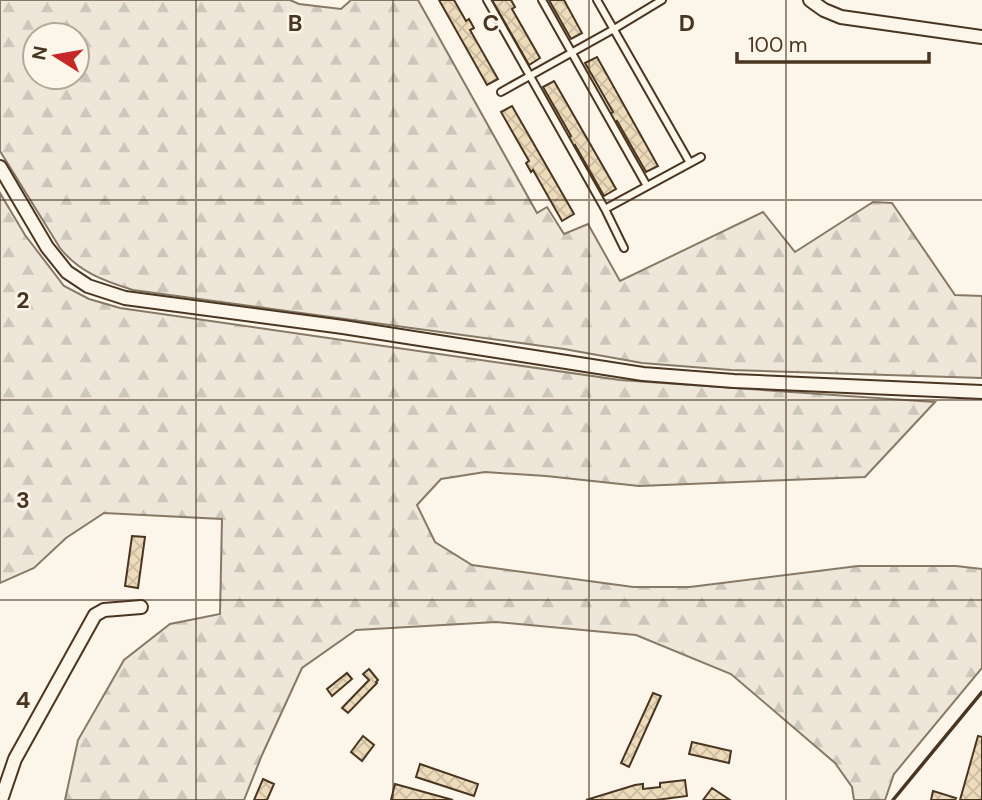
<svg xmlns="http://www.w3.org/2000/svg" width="982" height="800" font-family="'DM Sans',sans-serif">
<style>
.forest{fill:url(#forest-firs);stroke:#887966;stroke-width:2;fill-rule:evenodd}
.building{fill:url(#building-cross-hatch);stroke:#4a3520;stroke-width:2}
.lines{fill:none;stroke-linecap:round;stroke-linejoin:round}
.lane-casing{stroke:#4a3520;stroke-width:10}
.street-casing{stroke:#4a3520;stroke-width:16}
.lane{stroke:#fbf6e9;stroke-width:6}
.street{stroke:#fbf6e9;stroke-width:12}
.wall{stroke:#4a3520;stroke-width:3.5}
.grid{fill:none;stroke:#4a3520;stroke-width:2;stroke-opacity:0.55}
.grid-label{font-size:23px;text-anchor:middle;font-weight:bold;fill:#4a3520;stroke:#fbf6e9;stroke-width:5;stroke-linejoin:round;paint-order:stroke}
</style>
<defs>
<pattern id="forest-firs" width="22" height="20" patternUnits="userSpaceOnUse" patternTransform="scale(1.75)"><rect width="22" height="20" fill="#ede6d9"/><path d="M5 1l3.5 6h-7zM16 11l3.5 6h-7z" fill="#cdc6ba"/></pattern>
<pattern id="building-cross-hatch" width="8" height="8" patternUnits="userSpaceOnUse" patternTransform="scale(1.75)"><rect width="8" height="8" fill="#ecdcbc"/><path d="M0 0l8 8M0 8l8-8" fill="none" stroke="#ccbda1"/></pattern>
</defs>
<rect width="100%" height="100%" fill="#fbf6e9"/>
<path class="forest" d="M 0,0 L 290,0 L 299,4 L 341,9 L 351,0 L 418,0 L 537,213 L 547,207 L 564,234 L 588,224 L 620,281 L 763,212 L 795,252 L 873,202 L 892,203 L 955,295 L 982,296 L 982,378 L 731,370 L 642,363 L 564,349 L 133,290 C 104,281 79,272 60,248 L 0,151 ZM 77,35 L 77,77 L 35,77 L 35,35 Z
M 0,193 L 25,235 L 64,286 L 89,299 L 120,308 L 620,380 L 935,402 L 865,477 L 639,486 L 546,476 L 485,472 L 441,479 L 417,505 L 435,542 L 472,565 L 633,587 L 690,587 L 858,566 L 956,566 L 982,569 L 982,668 L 894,774 L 885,800 L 854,800 L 852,787 L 835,763 L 731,674 L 636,635 L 496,622 L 356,630 L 302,668 L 262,755 L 244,800 L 65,800 L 78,740 L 124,660 L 170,624 L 220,614 L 222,519 L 104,513 L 66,538 L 34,568 L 0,583 Z"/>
<path class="building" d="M 439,0 L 454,0 L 466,21 L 469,19 L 474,28 L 470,30 L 498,79 L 487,85 Z
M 492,0 L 511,0 L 515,7 L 512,9 L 540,58 L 529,65 Z
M 549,0 L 564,0 L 582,33 L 571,39 Z
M 597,57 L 658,166 L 646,172 L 617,121 L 615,123 L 610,114 L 613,112 L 585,63 Z
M 554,81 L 616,189 L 604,196 L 575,145 L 573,147 L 568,138 L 571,136 L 543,87 Z
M 512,106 L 574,214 L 562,221 L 533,170 L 531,172 L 526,163 L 529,161 L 501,112 Z
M 132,536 L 145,537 L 138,588 L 125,586 Z
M 369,669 L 378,680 L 376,682 L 377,683 L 348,713 L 342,708 L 369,680 L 363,674 Z
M 347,673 L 352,679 L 332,696 L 327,689 Z
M 653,693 L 661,696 L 629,767 L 621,763 Z
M 363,736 L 374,745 L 362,761 L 351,752 Z
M 978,736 L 982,737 L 982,800 L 960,800 Z
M 692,742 L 731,751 L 729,763 L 689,754 Z
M 420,764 L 478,784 L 474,796 L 416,777 Z
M 263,779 L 274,784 L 267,800 L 254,800 Z
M 685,780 L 687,796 L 656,800 L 586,800 L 635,785 L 643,784 L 643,789 L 660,787 L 660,783 Z
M 395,784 L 453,800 L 391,800 Z
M 712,788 L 730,800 L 703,800 Z
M 933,791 L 956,798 L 955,800 L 931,800 Z"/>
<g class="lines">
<defs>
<path id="lane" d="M 487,0 L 605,209 L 624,248
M 542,0 L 647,186
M 597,0 L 690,163
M 501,92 L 614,29 L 662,0
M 605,209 L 701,157"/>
<path id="street" d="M 810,0 L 824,10 L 841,17 L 982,37
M 0,167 L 47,247 L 67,272 L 88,286 L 125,298 L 343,327 L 643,374 L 734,381 L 982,392
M 1,800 L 15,759 L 95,615 L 104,610 L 141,607"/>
</defs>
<use href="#lane" class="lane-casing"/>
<use href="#street" class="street-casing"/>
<use href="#lane" class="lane"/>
<use href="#street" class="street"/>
<path class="wall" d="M 893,800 L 982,692"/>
</g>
<path class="grid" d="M 196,0 L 196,800M 393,0 L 393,800M 589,0 L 589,800M 786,0 L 786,800M 0,200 L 982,200M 0,400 L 982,400M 0,600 L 982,600"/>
<g class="grid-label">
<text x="295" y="31">B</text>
<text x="491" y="31">C</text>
<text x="687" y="31">D</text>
<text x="23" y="308">2</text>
<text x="23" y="508">3</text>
<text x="23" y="708">4</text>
</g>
<g transform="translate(56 56) rotate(281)"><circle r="33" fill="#fbf6e9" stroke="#b4a999" stroke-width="2"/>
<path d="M0-5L12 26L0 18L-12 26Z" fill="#c62828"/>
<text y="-10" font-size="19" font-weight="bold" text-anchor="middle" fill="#4a3520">N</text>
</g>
<path d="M737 52v10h192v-10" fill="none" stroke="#4a3520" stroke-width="3.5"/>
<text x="748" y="52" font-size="21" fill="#4a3520" stroke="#fbf6e9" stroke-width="5" paint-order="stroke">100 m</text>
</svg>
